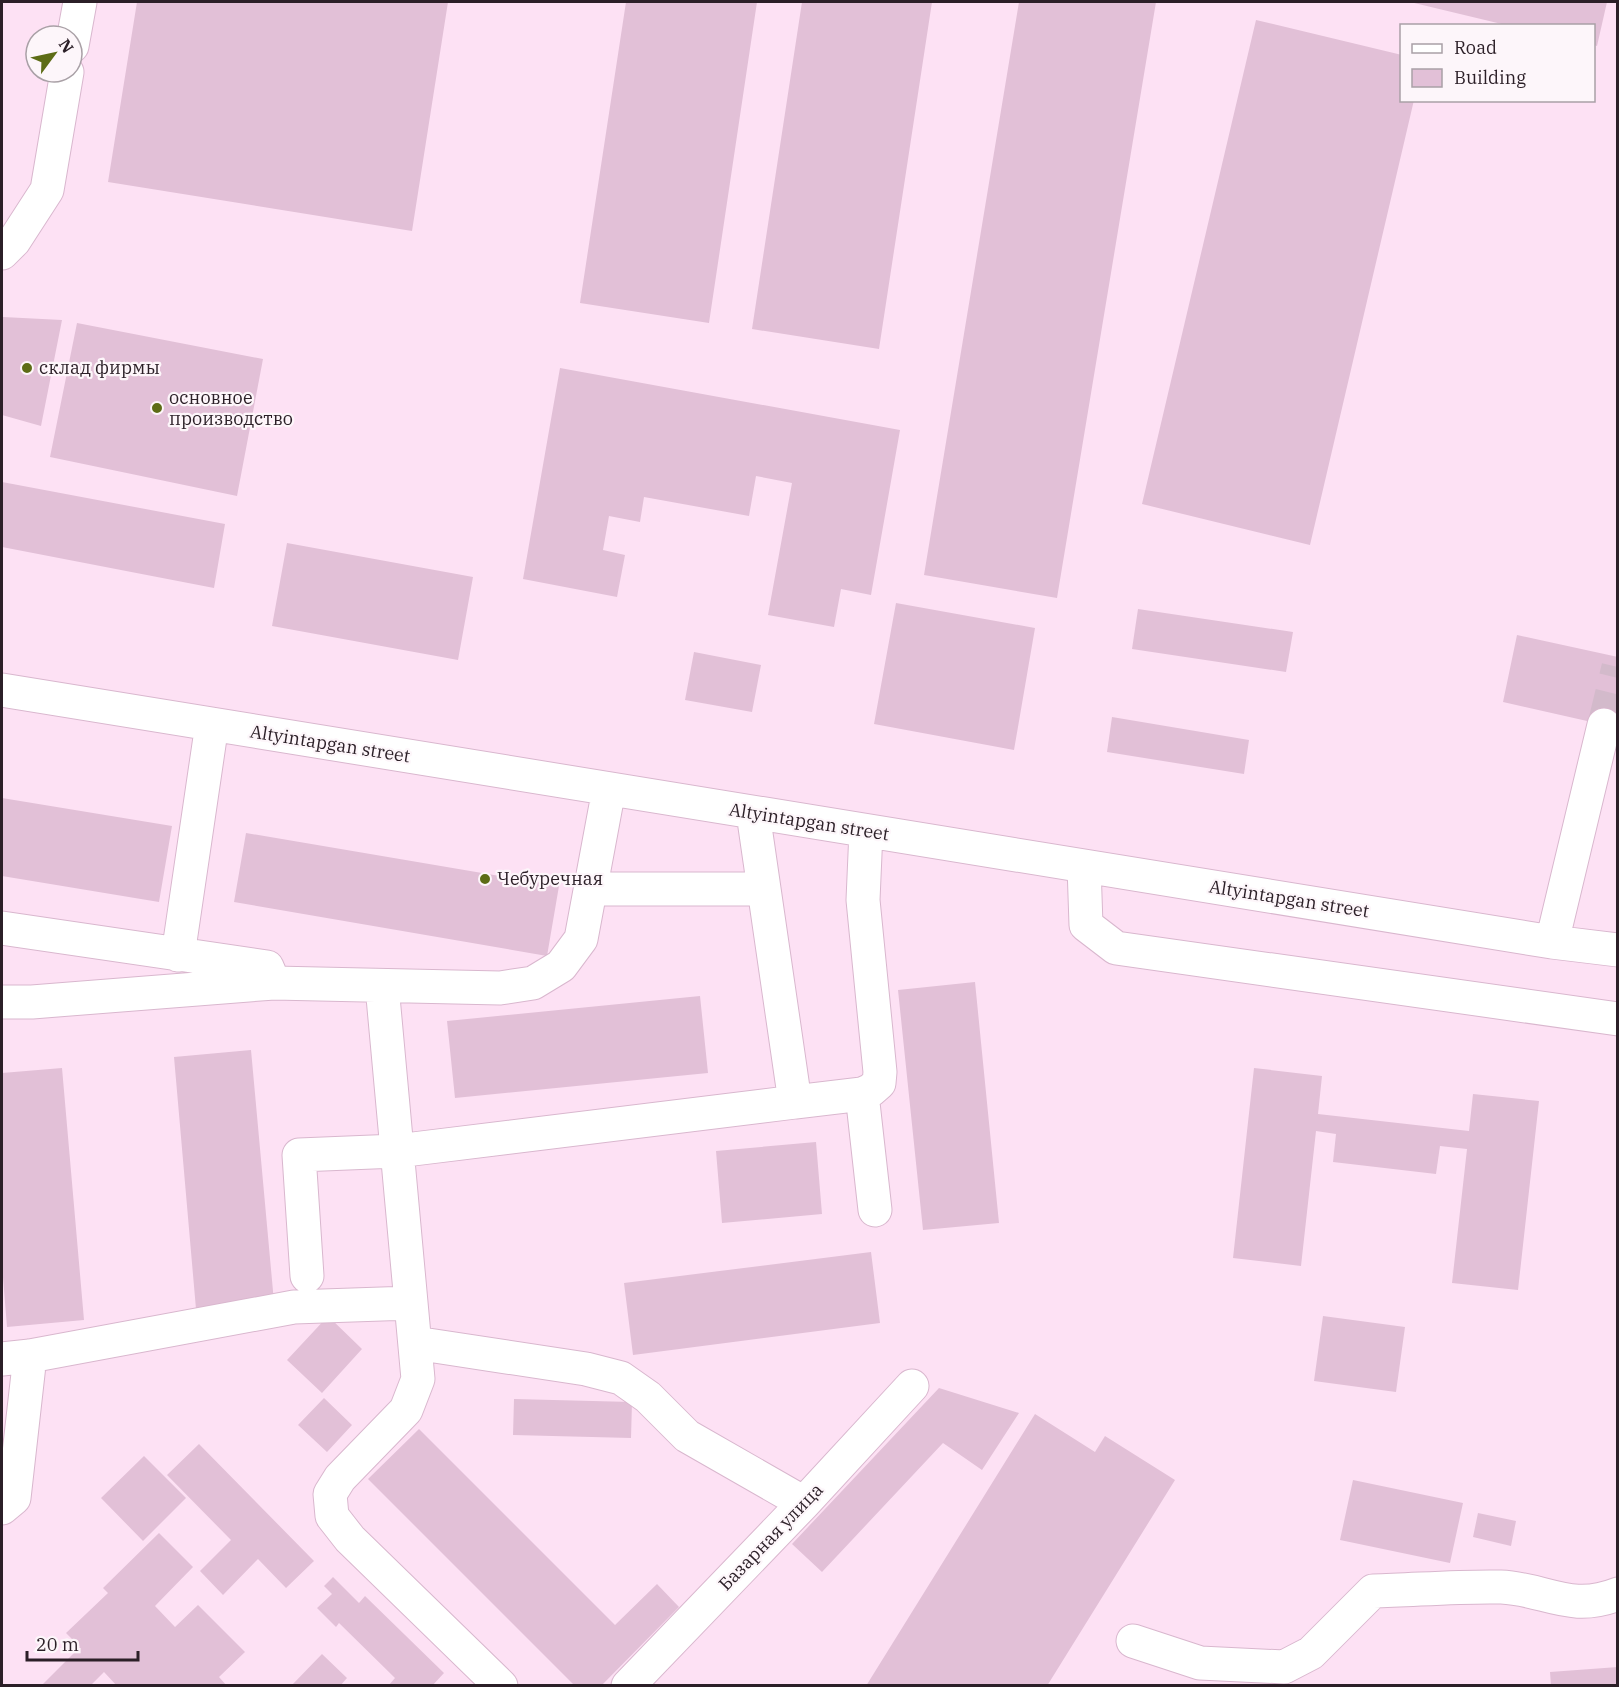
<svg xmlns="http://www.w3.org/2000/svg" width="1619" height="1687" font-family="'IBM Plex Serif',serif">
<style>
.building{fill:#e2c0d7}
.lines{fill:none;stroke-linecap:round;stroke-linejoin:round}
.minor-tunnel{stroke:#d3bacb;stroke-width:33;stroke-dasharray:33 16;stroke-linecap:butt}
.minor-casing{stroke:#d9b7ce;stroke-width:35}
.minor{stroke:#fff;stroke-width:33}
.poi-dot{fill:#5d6c16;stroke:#fdf6fa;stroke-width:2}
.labels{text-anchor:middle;stroke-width:4.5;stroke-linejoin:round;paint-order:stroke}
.poi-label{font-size:18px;fill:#2b1f27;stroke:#fdf6fa;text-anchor:start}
.street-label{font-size:18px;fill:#2b1f27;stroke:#fdf6fa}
</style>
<rect width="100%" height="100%" fill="#fde1f4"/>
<path class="building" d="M 137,2 L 448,2 L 412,231 L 108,182 Z
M 626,2 L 757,2 L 709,323 L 580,303 Z
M 802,2 L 932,2 L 879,349 L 752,329 Z
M 1019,2 L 1156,2 L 1057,598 L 924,575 Z
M 1410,2 L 1607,2 L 1597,46 L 1594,45 L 1594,26 L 1510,26 Z
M 1256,20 L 1402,55 L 1402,100 L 1414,100 L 1310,545 L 1142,504 Z
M 3,317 L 62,320 L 41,426 L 2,415 Z
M 77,323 L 263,359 L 237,496 L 50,457 Z
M 560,368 L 900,430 L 871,595 L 841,589 L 834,627 L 768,615 L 792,483 L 756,476 L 749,516 L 644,497 L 640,522 L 609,516 L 603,550 L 625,555 L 617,597 L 523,579 Z
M 2,482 L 225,524 L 214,588 L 2,547 Z
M 287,543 L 473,577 L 458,660 L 272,626 Z
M 896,603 L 1035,628 L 1014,750 L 874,724 Z
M 1138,609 L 1293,632 L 1286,672 L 1132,649 Z
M 1517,635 L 1618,657 L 1618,728 L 1503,702 Z
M 694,652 L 761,665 L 752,712 L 685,700 Z
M 1112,717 L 1249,740 L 1244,774 L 1107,752 Z
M 2,798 L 172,826 L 159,902 L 2,876 Z
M 246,833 L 559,886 L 547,956 L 234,902 Z
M 975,982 L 999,1223 L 923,1230 L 898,990 Z
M 700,996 L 708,1073 L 455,1098 L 447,1021 Z
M 251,1050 L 274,1302 L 196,1309 L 174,1057 Z
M 62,1068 L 84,1320 L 7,1327 L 2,1265 L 2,1073 Z
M 1254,1068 L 1322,1076 L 1318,1114 L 1469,1131 L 1473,1094 L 1539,1101 L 1518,1290 L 1452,1283 L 1467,1149 L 1440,1146 L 1436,1174 L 1333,1162 L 1336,1134 L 1316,1131 L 1301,1266 L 1233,1258 Z
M 816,1142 L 822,1214 L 722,1223 L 716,1151 Z
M 871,1252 L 880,1323 L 633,1355 L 624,1283 Z
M 328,1316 L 362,1349 L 322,1393 L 287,1360 Z
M 1323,1316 L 1405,1327 L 1396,1392 L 1314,1381 Z
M 939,1388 L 1019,1413 L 982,1470 L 943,1443 L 822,1572 L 792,1544 Z
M 324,1398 L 352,1425 L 327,1452 L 298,1425 Z
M 514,1399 L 632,1402 L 631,1438 L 513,1435 Z
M 1035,1414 L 1095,1452 L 1105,1436 L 1175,1480 L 1047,1686 L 866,1686 Z
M 419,1429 L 615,1625 L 657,1584 L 679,1607 L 601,1686 L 575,1686 L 368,1479 Z
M 199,1444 L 314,1561 L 286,1588 L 258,1559 L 223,1595 L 200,1571 L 231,1540 L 167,1475 Z
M 144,1456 L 186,1498 L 143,1541 L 101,1498 Z
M 1353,1480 L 1463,1503 L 1450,1563 L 1340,1540 Z
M 1478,1513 L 1516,1521 L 1511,1546 L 1473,1537 Z
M 159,1533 L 193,1567 L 155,1606 L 175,1627 L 198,1605 L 245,1652 L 219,1677 L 227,1686 L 117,1686 L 104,1672 L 90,1686 L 41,1686 L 80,1647 L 66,1633 L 108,1593 L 103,1588 Z
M 333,1577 L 359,1603 L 365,1596 L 444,1673 L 432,1686 L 388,1686 L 395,1678 L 339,1623 L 336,1627 L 317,1608 L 332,1594 L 324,1586 Z
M 322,1654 L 347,1678 L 340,1686 L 291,1686 Z
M 1618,1667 L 1618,1686 L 1551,1686 L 1550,1672 Z"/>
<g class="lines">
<path class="minor-tunnel" d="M 1604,725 L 1618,667"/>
<defs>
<path id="minor" d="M 72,46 L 80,2
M 2,253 L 14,241 L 47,190 L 67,72
M 2,690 L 1552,942 L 1618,950
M 1084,866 L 1086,925 L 1116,948 L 1618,1019
M 591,889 L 764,889
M 2,928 L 267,967 L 273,981
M 1552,942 L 1604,725
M 178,955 L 212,724
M 382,986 L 418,1379 L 406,1410 L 340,1478 L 330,1494 L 332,1516 L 350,1539 L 501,1686
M 2,1002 L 32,1002 L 274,983 L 500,988 L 533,983 L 561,966 L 581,939 L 609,789
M 862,1094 L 875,1210
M 795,1102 L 862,1094 L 871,1090 L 879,1083 L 880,1072 L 863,900 L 866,831
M 307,1276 L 299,1155 L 397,1151 L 795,1102 L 753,813
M 415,1343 L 586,1369 L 621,1378 L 648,1397 L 687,1436 L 804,1503
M 2,1359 L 30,1356 L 294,1307 L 411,1303
M 2,1508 L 14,1498 L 30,1356
M 1133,1641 L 1200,1663 L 1284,1667 L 1311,1653 L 1373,1591 C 1415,1590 1458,1586 1501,1587 C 1546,1589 1570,1613 1618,1594
M 628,1686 L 804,1503 L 912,1386"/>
</defs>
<use href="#minor" class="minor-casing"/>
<use href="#minor" class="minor"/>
</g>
<g class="poi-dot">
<circle cx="27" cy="368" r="6"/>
<circle cx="157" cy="408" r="6"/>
<circle cx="485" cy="879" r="6"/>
</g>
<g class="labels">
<g class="poi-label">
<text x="39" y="374">склад фирмы</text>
<text x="169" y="404">основное<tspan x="169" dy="21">производство</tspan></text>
<text x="497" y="885">Чебуречная</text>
</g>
<g class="street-label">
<text transform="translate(330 744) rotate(9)" y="6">Altyintapgan street</text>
<text transform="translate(809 822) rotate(9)" y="6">Altyintapgan street</text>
<text transform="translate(1289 899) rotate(9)" y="6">Altyintapgan street</text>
<text transform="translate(771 1537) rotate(-46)" y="6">Базарная улица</text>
</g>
</g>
<rect width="1619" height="1687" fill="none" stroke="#2b1f27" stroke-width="6"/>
<rect x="1400" y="24" width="195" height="78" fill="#fdf6fa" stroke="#a9a0a6" stroke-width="1.5"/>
<rect x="1412" y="44" width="30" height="9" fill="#ffffff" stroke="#a9a0a6" stroke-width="1.5"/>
<text x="1454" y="54" font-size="18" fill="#2b1f27">Road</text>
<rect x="1412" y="69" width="30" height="18" fill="#e2c0d7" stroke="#a9a0a6" stroke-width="1.5"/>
<text x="1454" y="84" font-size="18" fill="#2b1f27">Building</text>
<g transform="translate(54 54) rotate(57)"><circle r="28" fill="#fdf6fa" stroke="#a9a0a6" stroke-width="1.5"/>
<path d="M0-4.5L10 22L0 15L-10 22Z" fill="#5d6c16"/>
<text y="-9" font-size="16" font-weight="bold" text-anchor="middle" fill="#2b1f27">N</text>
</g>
<path d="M27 1651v9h111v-9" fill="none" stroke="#2b1f27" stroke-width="3"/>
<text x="36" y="1651" font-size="18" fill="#2b1f27" stroke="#fdf6fa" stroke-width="4.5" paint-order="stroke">20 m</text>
</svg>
